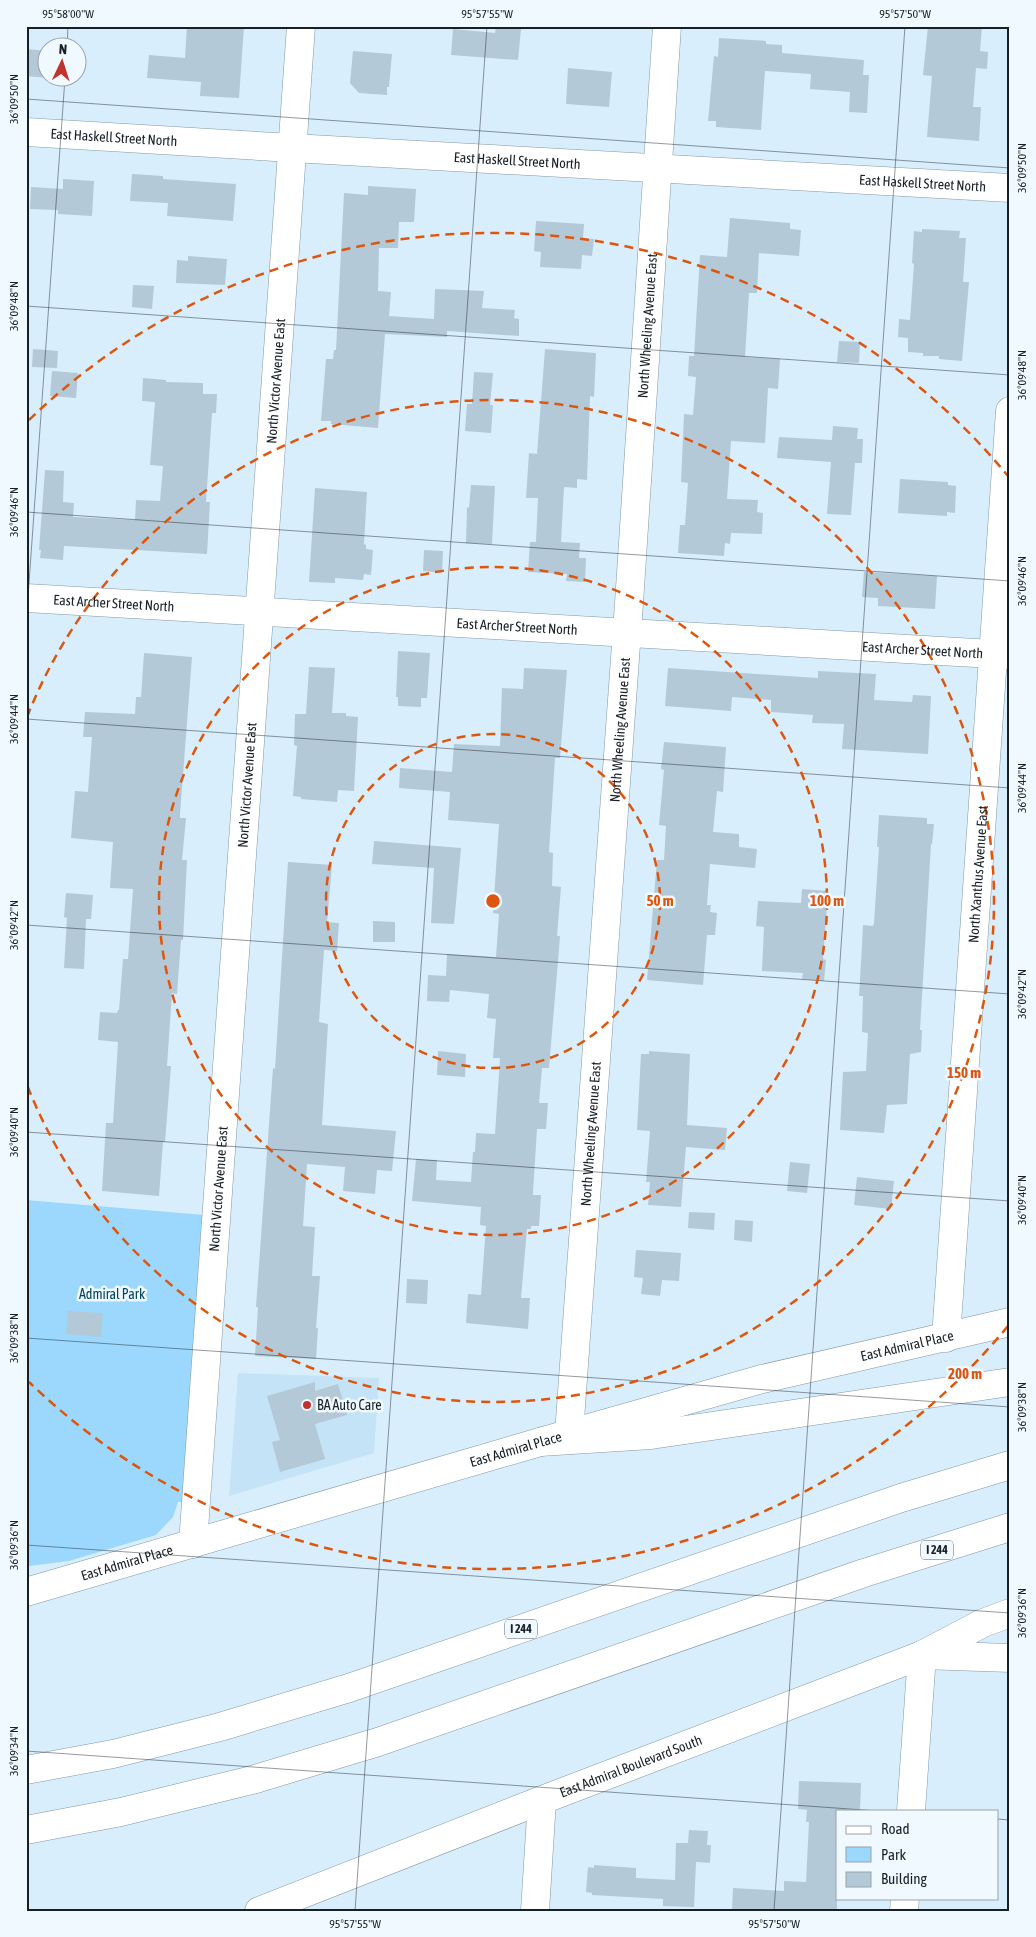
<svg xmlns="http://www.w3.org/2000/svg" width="1036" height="1937" font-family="'Asap Condensed',sans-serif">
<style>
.built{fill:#c5e3f6}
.green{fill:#9cd8fd}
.building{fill:#b3c9d7}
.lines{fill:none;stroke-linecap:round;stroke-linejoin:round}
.minor-casing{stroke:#8398a5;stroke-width:29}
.major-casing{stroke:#8398a5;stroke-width:29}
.highway-casing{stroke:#8398a5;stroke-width:29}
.minor{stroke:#fff;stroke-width:28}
.major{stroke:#fff;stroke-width:28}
.highway{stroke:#fff;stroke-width:28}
.ticks{fill:none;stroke:#182026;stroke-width:1;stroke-opacity:0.45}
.ring{fill:none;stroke:#de560d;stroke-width:2.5;stroke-dasharray:9 6}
.poi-dot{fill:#c1332f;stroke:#f0f9ff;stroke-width:2}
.labels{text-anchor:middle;stroke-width:5;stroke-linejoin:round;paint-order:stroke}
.shield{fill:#f0f9ff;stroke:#596167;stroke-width:1}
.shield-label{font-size:12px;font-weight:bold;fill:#182026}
.street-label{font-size:14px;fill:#182026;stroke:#f0f9ff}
.park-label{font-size:14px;fill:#004463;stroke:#f0f9ff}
.poi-label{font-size:14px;fill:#182026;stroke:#f0f9ff;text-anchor:start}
.centre{fill:#de560d;stroke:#f0f9ff;stroke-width:2.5}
.ring-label{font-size:15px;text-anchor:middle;font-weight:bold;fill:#de560d;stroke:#f0f9ff;stroke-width:5;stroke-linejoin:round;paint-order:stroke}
.neatline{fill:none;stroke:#182026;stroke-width:2}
.ticks-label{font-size:12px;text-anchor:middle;fill:#182026}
</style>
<rect width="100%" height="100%" fill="#d8eefd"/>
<path class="built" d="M 238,1373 L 379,1378 L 374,1453 L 229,1496 Z"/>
<path class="green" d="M 26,1200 L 204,1215 L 184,1502 L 178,1502 L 173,1517 L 156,1535 L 69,1561 L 29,1566 L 26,1566 Z"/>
<path class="building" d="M 187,26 L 244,26 L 239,98 L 200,96 L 201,82 L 147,78 L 149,55 L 185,58 Z
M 928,26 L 982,26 L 980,51 L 988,52 L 987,69 L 976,68 L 973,107 L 981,107 L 979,141 L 927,137 L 932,76 L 923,75 Z
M 496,27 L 521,29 L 518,60 L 451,55 L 453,29 L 495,33 Z
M 719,38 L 766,41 L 766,44 L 782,45 L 782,53 L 864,60 L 863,75 L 869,75 L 867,113 L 849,112 L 850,92 L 810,89 L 811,74 L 765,71 L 761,130 L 716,127 L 716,121 L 708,121 L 714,56 L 718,57 Z
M 26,49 L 48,51 L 48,78 L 26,76 Z
M 353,51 L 392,54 L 389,87 L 387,87 L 387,95 L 359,93 L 350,83 Z
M 568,68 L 612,72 L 609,107 L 566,104 Z
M 132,174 L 163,176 L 163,179 L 236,184 L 233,221 L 167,216 L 168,203 L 130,201 Z
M 63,179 L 94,181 L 92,216 L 58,214 L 58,210 L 30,209 L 31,187 L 63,189 Z
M 368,186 L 416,189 L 414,222 L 399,222 L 398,248 L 379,248 L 378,291 L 391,292 L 389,316 L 434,319 L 435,289 L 484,291 L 482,308 L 515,310 L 514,318 L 519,319 L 519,336 L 447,331 L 447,337 L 385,334 L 378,428 L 331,424 L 331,421 L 321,421 L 326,359 L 333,359 L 334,350 L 336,350 L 344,193 L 368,195 Z
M 730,218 L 790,223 L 790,229 L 801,230 L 799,256 L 759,253 L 757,293 L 749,293 L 745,357 L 780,359 L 778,389 L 768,388 L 765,443 L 731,441 L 727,499 L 758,500 L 757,512 L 763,513 L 762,534 L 731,533 L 730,544 L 725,543 L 724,556 L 678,553 L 680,525 L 685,525 L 688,483 L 681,482 L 683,438 L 684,414 L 693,415 L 696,377 L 688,376 L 689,356 L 694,356 L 700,255 L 727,257 Z
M 536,221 L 584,224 L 583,238 L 594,239 L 592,256 L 582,255 L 581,269 L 540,267 L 541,252 L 534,251 Z
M 922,229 L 960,231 L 959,238 L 966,238 L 963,282 L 969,282 L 962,361 L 939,359 L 939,356 L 923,356 L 923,353 L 908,352 L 908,338 L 898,337 L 899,319 L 910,320 L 914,264 L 912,263 L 914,231 L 922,232 Z
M 188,256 L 227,259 L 225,285 L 176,283 L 177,260 L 188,261 Z
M 133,285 L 154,286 L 152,309 L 132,307 Z
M 839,341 L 860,342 L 859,363 L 837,362 Z
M 33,349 L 58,351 L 57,368 L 32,367 Z
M 545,349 L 596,353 L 594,397 L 590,396 L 587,480 L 577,479 L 577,488 L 564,487 L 561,542 L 580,543 L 579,558 L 586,558 L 585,582 L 566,581 L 567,574 L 528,572 L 530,542 L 536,542 L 538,498 L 526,498 L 529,453 L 537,454 Z
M 52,371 L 78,373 L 76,398 L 50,396 Z
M 474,372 L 493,373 L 490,405 L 493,405 L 491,433 L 465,431 L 467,404 L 472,404 Z
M 143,378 L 166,380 L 166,382 L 203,383 L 203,394 L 217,394 L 216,413 L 212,413 L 206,502 L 210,502 L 207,554 L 64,546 L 63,560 L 40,558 L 41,550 L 39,550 L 45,470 L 64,471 L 63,502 L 74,503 L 73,517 L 135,520 L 136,500 L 160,501 L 163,466 L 150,465 L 155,402 L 142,401 Z
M 833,426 L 858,428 L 857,439 L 863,439 L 862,463 L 855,463 L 851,515 L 827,514 L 831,462 L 777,458 L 779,437 L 832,440 Z
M 900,479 L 948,482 L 948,485 L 956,486 L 955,513 L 947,512 L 947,516 L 898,513 Z
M 471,485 L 495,486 L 492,544 L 466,543 L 467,507 L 469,508 Z
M 315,488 L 367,492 L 364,544 L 366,545 L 366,549 L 373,550 L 371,575 L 364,574 L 363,580 L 335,578 L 335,583 L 309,582 Z
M 424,550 L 443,551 L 442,573 L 423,571 Z
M 864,572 L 937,576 L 935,609 L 878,606 L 878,598 L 862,597 Z
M 398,651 L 430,653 L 427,698 L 421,698 L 421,707 L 398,706 L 398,697 L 396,697 Z
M 144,653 L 192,657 L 180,814 L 180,818 L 186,818 L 182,860 L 187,860 L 183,940 L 181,940 L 177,994 L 172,993 L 167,1066 L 171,1066 L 165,1142 L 163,1142 L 159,1196 L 102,1191 L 106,1123 L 113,1123 L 118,1042 L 98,1040 L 100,1012 L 117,1013 L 118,1010 L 119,1010 L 123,959 L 128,959 L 133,889 L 110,888 L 113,842 L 71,838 L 75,791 L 88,792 L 92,737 L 83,737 L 85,712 L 135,714 L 136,697 L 141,697 Z
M 309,667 L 335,668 L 332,713 L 346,713 L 346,716 L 358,717 L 354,791 L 338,790 L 337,802 L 301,799 L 301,797 L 293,796 L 297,746 L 294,745 L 295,714 L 306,714 Z
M 524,668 L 567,670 L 560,758 L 555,758 L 549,852 L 553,853 L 552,886 L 561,887 L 557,936 L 560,936 L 558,961 L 549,1068 L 542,1068 L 539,1103 L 548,1103 L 546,1129 L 537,1129 L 533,1192 L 533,1195 L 541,1195 L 539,1226 L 531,1226 L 531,1229 L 527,1229 L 521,1298 L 530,1298 L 528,1329 L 466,1323 L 468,1294 L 481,1295 L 486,1226 L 480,1225 L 481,1207 L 412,1201 L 416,1159 L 437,1160 L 436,1180 L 471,1182 L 473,1152 L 475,1152 L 476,1133 L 495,1134 L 500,1058 L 493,1058 L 496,1019 L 487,1018 L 489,994 L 450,990 L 449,1002 L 427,1001 L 428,975 L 446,976 L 447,954 L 496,957 L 499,914 L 493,913 L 499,824 L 448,820 L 450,792 L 399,788 L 400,768 L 452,772 L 454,744 L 500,746 L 502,688 L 523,689 Z
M 668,668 L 818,678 L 818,671 L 876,674 L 874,700 L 912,702 L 913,695 L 931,696 L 928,754 L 842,749 L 844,724 L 812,723 L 813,715 L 771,712 L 771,700 L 732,697 L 731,711 L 665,706 Z
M 664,742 L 726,747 L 723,792 L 717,791 L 713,832 L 739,834 L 739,847 L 757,849 L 755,868 L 710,864 L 707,905 L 711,905 L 710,912 L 717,913 L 715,935 L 707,935 L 703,985 L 647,980 L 657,860 L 664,860 L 666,826 L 659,825 L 664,770 L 661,769 Z
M 879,815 L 927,818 L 927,824 L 934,824 L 932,844 L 931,844 L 920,1030 L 922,1030 L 921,1052 L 910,1054 L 907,1104 L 887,1105 L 884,1133 L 840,1130 L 843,1072 L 866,1071 L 868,1033 L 862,1032 L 863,996 L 859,996 L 862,945 L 863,925 L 873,926 L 874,923 L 879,847 L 877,847 Z
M 374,841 L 461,848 L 454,924 L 431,923 L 434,868 L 372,864 Z
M 288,862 L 332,865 L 327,922 L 339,923 L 337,951 L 324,950 L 319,1022 L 328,1024 L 322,1125 L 396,1131 L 392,1171 L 377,1170 L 375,1194 L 343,1191 L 345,1167 L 307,1164 L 303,1226 L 315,1227 L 312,1276 L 320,1276 L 316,1328 L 318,1328 L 316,1359 L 255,1356 L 258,1307 L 256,1307 L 273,1068 L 275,1069 Z
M 802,889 L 828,891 L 823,959 L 826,960 L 824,981 L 802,979 L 803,973 L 762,971 L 764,927 L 756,926 L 758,901 L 801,903 Z
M 66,893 L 93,895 L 91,919 L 86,919 L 84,969 L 64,968 L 67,918 L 64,917 Z
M 373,921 L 395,922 L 395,942 L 373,942 Z
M 438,1051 L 466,1054 L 465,1077 L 437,1075 Z
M 649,1051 L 690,1054 L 687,1125 L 727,1128 L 725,1150 L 686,1147 L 681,1207 L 648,1205 L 650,1182 L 646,1182 L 650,1131 L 637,1130 L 641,1054 L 649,1054 Z
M 790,1162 L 810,1164 L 807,1193 L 787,1191 Z
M 857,1177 L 894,1181 L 891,1209 L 854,1205 Z
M 689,1212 L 715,1213 L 714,1230 L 688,1228 Z
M 735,1220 L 753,1221 L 752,1242 L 734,1240 Z
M 636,1250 L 681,1253 L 679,1281 L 662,1280 L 660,1296 L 641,1294 L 643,1278 L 634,1277 Z
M 407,1279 L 428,1280 L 427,1304 L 406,1303 Z
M 68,1311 L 103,1313 L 101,1337 L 66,1334 Z
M 315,1382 L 315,1391 L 338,1384 L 347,1415 L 315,1424 L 325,1459 L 280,1472 L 272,1442 L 280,1440 L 267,1396 Z
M 799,1781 L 861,1783 L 860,1811 L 837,1811 L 837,1911 L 732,1911 L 733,1888 L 784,1891 L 784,1881 L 806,1882 L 809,1822 L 806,1822 L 807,1810 L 798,1809 Z
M 689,1830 L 708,1831 L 707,1845 L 711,1845 L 710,1863 L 696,1862 L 694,1907 L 663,1906 L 663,1899 L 592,1895 L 592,1893 L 586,1892 L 588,1867 L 594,1868 L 594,1865 L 636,1868 L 636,1878 L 675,1880 L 676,1843 L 688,1843 Z"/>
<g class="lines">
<defs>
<g id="minor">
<path id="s1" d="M 26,132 L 292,148 L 1010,188"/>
<path id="s2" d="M 26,598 L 1010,655"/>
<path id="s3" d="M 946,1338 L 1010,411"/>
<path id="s4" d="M 569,1434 L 629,603 L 667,26"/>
<path id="s5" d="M 193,1544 L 301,26"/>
<path d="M 911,1811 L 922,1655"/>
<path d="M 535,1911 L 542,1800"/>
<path d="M 904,1911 L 905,1898"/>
</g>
<g id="major">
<path id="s6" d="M 26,1592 L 540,1442 L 762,1379 L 1010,1322"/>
<path id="s7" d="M 259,1911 L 542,1800 L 922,1655 L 1010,1658"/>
</g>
<path id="highway" d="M 540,1442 L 651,1435 L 1010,1382
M 922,1655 L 983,1623 L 1010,1613
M 26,1770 L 113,1754 L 220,1727 L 349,1688 L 901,1498 L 1010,1465
M 26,1830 L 121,1812 L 252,1780 L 378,1742 L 864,1573 L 1010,1527"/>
</defs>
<use href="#minor" class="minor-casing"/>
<use href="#major" class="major-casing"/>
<use href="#highway" class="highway-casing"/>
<use href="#minor" class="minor"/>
<use href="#major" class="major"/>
<use href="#highway" class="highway"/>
</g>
<path class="ticks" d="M 67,48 L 68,26M 26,99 L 1010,168M 26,306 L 1010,375M 26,512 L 1010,581M 26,625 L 65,78M 26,719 L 1010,788M 26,925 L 1010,994M 26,1132 L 1010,1201M 26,1338 L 1010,1407M 26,1545 L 1010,1613M 26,1751 L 878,1811M 997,1819 L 1010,1820M 355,1911 L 487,26M 774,1911 L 905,26"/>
<g class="ring">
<circle cx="493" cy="901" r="167"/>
<circle cx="493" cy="901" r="334"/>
<path d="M27 717A501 501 0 1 1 27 1085"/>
<path d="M1008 1326A668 668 0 0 1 29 1382M29 420A668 668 0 0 1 1008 476"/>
</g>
<circle class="poi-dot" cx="307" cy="1405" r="5"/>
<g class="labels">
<g class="shield">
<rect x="921" y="1540.5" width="32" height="19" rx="4"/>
<rect x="505" y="1619.5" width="32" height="19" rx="4"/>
</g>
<g class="shield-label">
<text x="937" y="1554">I 244</text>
<text x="521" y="1633">I 244</text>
</g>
<g class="street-label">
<text dy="5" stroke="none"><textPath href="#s1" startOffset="88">East Haskell Street North</textPath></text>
<text dy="5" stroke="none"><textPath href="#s1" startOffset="492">East Haskell Street North</textPath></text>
<text dy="5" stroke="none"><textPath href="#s1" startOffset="898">East Haskell Street North</textPath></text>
<text dy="5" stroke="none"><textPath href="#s4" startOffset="1111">North Wheeling Avenue East</textPath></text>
<text dy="5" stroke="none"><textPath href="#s5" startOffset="1166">North Victor Avenue East</textPath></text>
<text dy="5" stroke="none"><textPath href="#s2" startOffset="88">East Archer Street North</textPath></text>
<text dy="5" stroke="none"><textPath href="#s2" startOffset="492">East Archer Street North</textPath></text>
<text dy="5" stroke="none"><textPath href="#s2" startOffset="898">East Archer Street North</textPath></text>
<text dy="5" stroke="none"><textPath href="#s4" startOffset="706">North Wheeling Avenue East</textPath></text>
<text dy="5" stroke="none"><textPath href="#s5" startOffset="761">North Victor Avenue East</textPath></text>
<text dy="5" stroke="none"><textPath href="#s3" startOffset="465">North Xanthus Avenue East</textPath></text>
<text dy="5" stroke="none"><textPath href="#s4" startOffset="301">North Wheeling Avenue East</textPath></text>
<text dy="5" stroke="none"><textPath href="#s5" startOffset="356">North Victor Avenue East</textPath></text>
<text dy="5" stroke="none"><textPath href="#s6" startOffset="915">East Admiral Place</textPath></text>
<text dy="5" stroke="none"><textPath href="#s6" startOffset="510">East Admiral Place</textPath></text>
<text dy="5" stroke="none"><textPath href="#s6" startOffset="105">East Admiral Place</textPath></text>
<text dy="5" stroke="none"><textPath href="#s7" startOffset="399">East Admiral Boulevard South</textPath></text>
</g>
<g class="park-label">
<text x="112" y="1299">Admiral Park</text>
</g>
<g class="poi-label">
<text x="317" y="1410">BA Auto Care</text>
</g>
</g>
<circle cx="493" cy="901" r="8" class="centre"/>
<g class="ring-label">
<text x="660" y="906">50 m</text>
<text x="827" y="906">100 m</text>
<text x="964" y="1078">150 m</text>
<text x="965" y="1379">200 m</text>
</g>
<rect width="1036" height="1937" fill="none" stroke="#f0f9ff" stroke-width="55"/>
<rect x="836" y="1810" width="162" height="90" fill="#f0f9ff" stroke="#9aa2a8"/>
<rect x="846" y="1826" width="25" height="8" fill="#ffffff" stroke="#9aa2a8"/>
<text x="881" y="1834" font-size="15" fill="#182026">Road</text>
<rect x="846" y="1847" width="25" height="15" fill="#9cd8fd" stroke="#9aa2a8"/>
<text x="881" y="1860" font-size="15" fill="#182026">Park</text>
<rect x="846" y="1872" width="25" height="15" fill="#b3c9d7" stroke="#9aa2a8"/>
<text x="881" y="1884" font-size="15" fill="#182026">Building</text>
<g transform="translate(62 62) rotate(4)"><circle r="24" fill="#f0f9ff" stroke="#9aa2a8"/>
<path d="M0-4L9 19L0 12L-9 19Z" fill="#c1332f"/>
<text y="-8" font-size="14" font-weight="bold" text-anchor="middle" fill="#182026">N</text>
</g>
<rect x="28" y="28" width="980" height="1882" class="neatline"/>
<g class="ticks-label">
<text x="68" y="18">95°58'00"W</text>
<text x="487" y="18">95°57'55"W</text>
<text x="905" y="18">95°57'50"W</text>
<text transform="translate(14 99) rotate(-90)" y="4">36°09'50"N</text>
<text transform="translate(1022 168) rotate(-90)" y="4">36°09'50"N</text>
<text transform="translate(14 306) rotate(-90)" y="4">36°09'48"N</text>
<text transform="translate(1022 375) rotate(-90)" y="4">36°09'48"N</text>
<text transform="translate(14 512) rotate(-90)" y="4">36°09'46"N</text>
<text transform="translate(1022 581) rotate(-90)" y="4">36°09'46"N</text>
<text transform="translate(14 719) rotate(-90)" y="4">36°09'44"N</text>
<text transform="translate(1022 788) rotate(-90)" y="4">36°09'44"N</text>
<text transform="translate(14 925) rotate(-90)" y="4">36°09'42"N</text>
<text transform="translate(1022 994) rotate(-90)" y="4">36°09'42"N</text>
<text transform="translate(14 1132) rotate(-90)" y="4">36°09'40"N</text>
<text transform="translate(1022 1200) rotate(-90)" y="4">36°09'40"N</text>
<text transform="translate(14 1338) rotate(-90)" y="4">36°09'38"N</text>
<text transform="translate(1022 1407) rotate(-90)" y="4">36°09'38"N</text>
<text transform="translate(14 1545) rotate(-90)" y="4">36°09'36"N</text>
<text transform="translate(1022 1613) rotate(-90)" y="4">36°09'36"N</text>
<text transform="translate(14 1751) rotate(-90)" y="4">36°09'34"N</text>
<text x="355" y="1928">95°57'55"W</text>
<text x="774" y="1928">95°57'50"W</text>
</g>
</svg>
